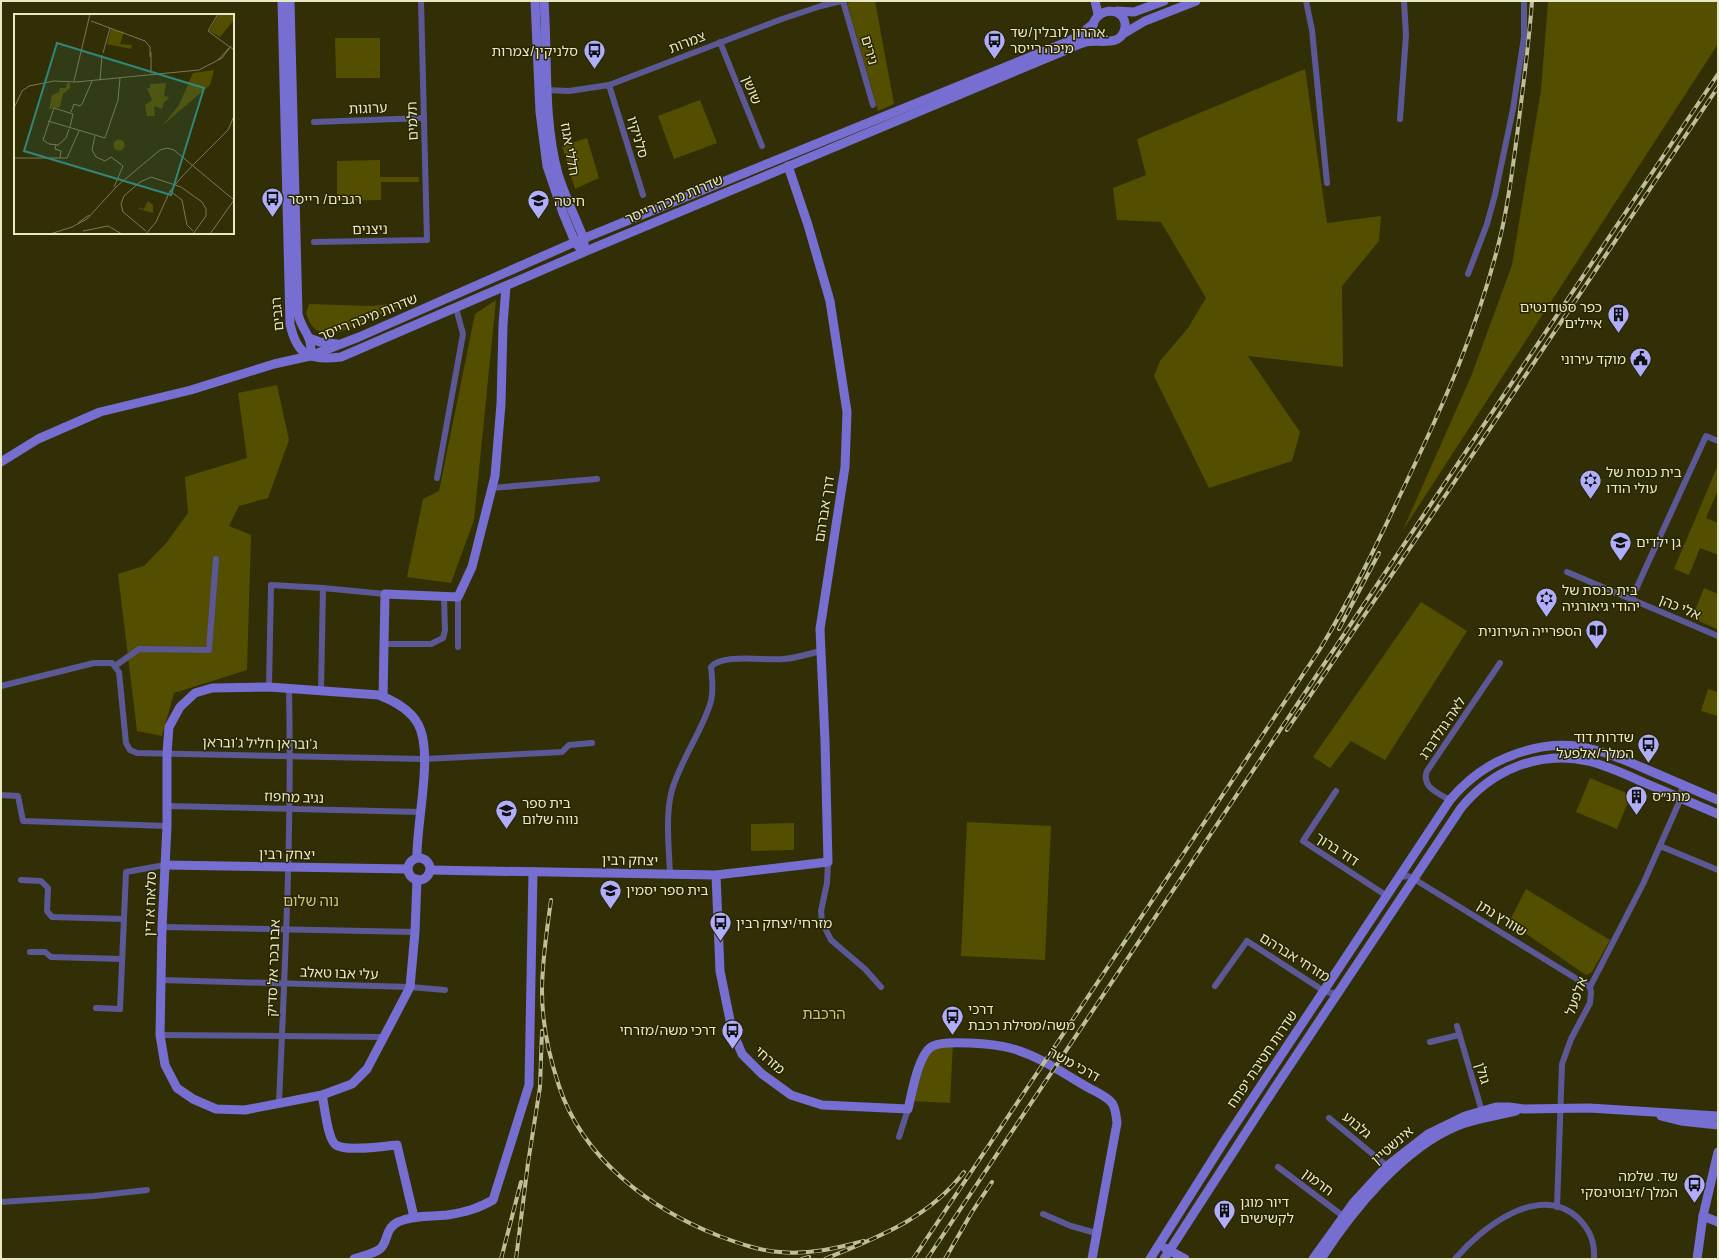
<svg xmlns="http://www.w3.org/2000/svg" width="1719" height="1260" font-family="Manrope,'Noto Sans Hebrew',sans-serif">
	<rect width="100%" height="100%" fill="#322f07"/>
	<!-- green -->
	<g fill="#544e00">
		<path d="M857,1H875L894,104L878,111L847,3Z"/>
		<path d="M1548,1H1718V44L1403,530L1472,374L1512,265L1541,90Z"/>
		<path d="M335,38H380V78H336Z"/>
		<path d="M1305,69L1327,223L1381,216L1379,241L1342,286L1343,367L1248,356L1300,432L1292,461L1209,488L1154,376L1160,361L1188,328L1206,298L1161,222L1117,220L1113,188L1146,175L1137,139Z"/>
		<path d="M700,100L717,143L674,159L658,116Z"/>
		<path d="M587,138L599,178L575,189L562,146Z"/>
		<path d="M380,160V177H419V182H381V200L337,201V161Z"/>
		<path d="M496,300L474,520L451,583L407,577L423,499L439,491L475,314Z"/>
		<path d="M409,302L340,332C321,335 312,332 306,313L309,304L371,306Z"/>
		<path d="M277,385L289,440L268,498L239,506L229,526L251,535L247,670L174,693L162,736L137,731L118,574L144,566L167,542L188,513L185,477L247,458L238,393Z"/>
		<path d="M1718,465V490L1706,518L1718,523V555L1700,548L1689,575L1674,569Z"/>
		<path d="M1704,588L1718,594L1717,629L1692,618Z"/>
		<path d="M1421,602L1467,631L1385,760L1351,741L1330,768L1313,757Z"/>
		<path d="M1708,689L1718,692V716L1701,711Z"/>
		<path d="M1590,778L1631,795L1617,829L1576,812Z"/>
		<path d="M967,822L1051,826L1045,960L961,956Z"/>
		<path d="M794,823V850L751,851V824Z"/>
		<path d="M1526,889L1610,940L1592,972L1587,975L1583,973L1509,922Z"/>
		<path d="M953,1043L950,1103L910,1101L927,1051Z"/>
	</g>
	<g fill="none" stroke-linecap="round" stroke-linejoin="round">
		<!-- street -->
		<g stroke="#5c5896" stroke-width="6">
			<path d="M843,1L873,105"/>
			<path d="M1306,1L1312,30L1327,183"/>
			<path d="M720,42L762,146"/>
			<path d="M609,85L643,195"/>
			<path d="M545,90L569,91L609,85L782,19L821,6L841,1"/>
			<path d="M1400,119L1406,35L1404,1"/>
			<path d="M314,122L424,118"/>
			<path d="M314,242L427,240L421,1"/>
			<path d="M1468,274L1487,224L1495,195L1513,109L1524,37V1"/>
			<path d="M437,478L463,334L456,308"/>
			<path d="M492,488L597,479"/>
			<path d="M1567,572L1718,636"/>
			<path d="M458,597V647"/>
			<path d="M1631,600L1706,436L1718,441"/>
			<path d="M384,644H431L443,638L445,630L444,597"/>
			<path d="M115,666L139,649L209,650L216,559"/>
			<path d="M1,686L94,663H112L119,672L126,743L130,750L137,753L424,759L562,752L569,745L592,743"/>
			<path d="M269,687L271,585L323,588L385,594"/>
			<path d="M321,690L323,588"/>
			<path d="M1336,791L1303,841L1387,896"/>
			<path d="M1,795L18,796L23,821L167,826"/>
			<path d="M1450,800C1438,793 1421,787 1427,771L1500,663"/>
			<path d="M167,806L420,812"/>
			<path d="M1660,846L1718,870"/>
			<path d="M828,862L827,883L821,911L822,922L831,940L865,969L881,987"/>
			<path d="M670,875C669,848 665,815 672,790C681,759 703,730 711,701C714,689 712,679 711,667C722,653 766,661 784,659C796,658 809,654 821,651"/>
			<path d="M1400,877L1408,876L1414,879L1590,987"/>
			<path d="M21,880L41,881L48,888L47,911L52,917L124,919"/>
			<path d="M162,927L415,932"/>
			<path d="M30,952H45L51,957L122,959"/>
			<path d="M161,980L410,987L445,990"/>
			<path d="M1215,986L1247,941L1324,991L1331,993L1340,992"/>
			<path d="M96,1008L120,1009L126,872L165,865"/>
			<path d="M1457,1026L1483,1115"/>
			<path d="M160,1035L385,1037"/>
			<path d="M1430,1042L1459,1035"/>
			<path d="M279,1103C285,965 292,827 289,689"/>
			<path d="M1329,1118L1387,1166"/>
			<path d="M899,1137L908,1109"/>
			<path d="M1278,1167L1343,1216"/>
			<path d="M1,1202L94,1196L147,1190"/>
			<path d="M1557,1207L1562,1064L1571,1039L1590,1003L1591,992L1590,987L1643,884L1681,798L1682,784"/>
			<path d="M1043,1214L1071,1226L1096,1233"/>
			<path d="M1455,1259C1481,1228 1539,1182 1578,1218C1590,1230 1595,1242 1594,1259"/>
		</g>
		<!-- secondary -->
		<g stroke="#776ed1" stroke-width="9">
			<path d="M282,1L290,324C297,356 310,361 341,357L584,252L1066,50C1072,47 1079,44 1086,42C1098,39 1119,47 1124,31C1126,26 1125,20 1122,16C1106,0 1076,28 1105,41"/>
			<path d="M290,1L298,314C302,332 314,336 310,356"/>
			<path d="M535,1L540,112L547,166L563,213L575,242L579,247"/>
			<path d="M544,1C548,57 543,119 558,174C565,196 575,217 584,239V245"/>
			<path d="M1095,1L1098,14"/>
			<path d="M1117,11L1134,12L1164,1"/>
			<path d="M1123,34L1145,21L1196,1"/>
			<path d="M309,338L320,342L337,344"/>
			<path d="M1,462L38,439L100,412L191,390L274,364L310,356L359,337L575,242L1062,44L1077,37L1093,24"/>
			<path d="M383,697L385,594L458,597L472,567L495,476L501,404L503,325L506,286"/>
			<circle cx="419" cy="869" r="11"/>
			<path d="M165,865L408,869"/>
			<path d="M430,870L716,875L828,862L825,741L820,629L845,467L847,412L830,301L808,225L788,166"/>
			<path d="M716,875L720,971L732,1030L742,1054L762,1074L791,1095L822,1105L908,1109C912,1093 918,1056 931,1047C942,1039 996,1044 1010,1048C1038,1055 1064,1074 1089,1088C1096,1092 1106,1096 1112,1103C1116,1109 1116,1116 1117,1123L1092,1259"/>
			<path d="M417,879L415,932L410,987L367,1069L352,1084L322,1095L245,1110L216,1109L193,1099L177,1088L165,1065L160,1035L162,927L167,826V753L169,727L180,707L195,693L212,688L269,687L379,695C394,701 410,709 418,724C434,753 416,823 417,858"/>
			<path d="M322,1095C325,1106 327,1139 336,1145C346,1152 384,1146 397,1145L414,1217"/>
			<path d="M1661,1116L1681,1121L1718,1125"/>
			<path d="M1703,1216L1718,1222"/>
			<path d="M1165,1248L1185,1259"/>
			<path d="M354,1259C361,1256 374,1254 380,1249C389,1241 384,1229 398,1222C413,1215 431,1217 447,1215C466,1212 477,1209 493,1200L529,1085L533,872"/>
			<path d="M1150,1259L1225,1140L1450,800C1466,781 1485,766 1508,757C1563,734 1597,748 1648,770C1671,780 1695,790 1718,800"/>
			<path d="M1164,1259L1274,1089L1461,808C1492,770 1539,750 1588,761C1608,766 1627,775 1645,783C1669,793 1694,804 1718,814"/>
			<path d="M1313,1259L1354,1202L1387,1166L1428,1134L1465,1116L1496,1107H1509L1524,1109L1589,1108L1718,1116"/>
			<path d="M1321,1259C1352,1211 1403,1148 1457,1126C1476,1118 1497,1116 1516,1111"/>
			<path d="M1697,1259L1703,1216L1718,1152"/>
		</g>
		<defs>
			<g id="rail">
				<path d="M1339,629L1379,553"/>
				<path d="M1287,730L1447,493L1718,87"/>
				<path d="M551,900C547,930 542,961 542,991C542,1023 549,1056 559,1086C583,1159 650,1209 719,1236C738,1243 760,1251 780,1252C809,1255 837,1248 864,1241"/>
				<path d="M501,1259L521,1182"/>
				<path d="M516,1259L528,1163L540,1087L542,1031"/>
				<path d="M802,1259L809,1257"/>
				<path d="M825,1259C878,1237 928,1219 964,1172"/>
				<path d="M913,1259L1320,649C1351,598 1377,544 1403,489C1443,406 1478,328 1500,238C1509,202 1513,165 1518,128C1523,86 1529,44 1532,1"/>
				<path d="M927,1259L1718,74"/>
				<path d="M945,1259L972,1212L992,1182"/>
			</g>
		</defs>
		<!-- rail casing -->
		<use href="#rail" stroke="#bfbe99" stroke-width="4"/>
		<!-- rail -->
		<use href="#rail" stroke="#282500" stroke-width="2.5" stroke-dasharray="8" stroke-linecap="butt"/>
	</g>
	<!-- icons -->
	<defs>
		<symbol id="bus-pin" viewBox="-11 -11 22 30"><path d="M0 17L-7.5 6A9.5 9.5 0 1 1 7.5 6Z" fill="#b0aefa" stroke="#282500"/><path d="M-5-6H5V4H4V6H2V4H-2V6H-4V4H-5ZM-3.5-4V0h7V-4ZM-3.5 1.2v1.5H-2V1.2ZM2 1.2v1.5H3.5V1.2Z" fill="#111"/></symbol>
		<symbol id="school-pin" viewBox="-11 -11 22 30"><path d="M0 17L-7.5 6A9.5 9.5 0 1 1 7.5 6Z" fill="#b0aefa" stroke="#282500"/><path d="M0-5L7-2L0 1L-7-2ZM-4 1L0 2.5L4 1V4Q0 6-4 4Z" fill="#111"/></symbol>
		<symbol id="building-pin" viewBox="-11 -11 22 30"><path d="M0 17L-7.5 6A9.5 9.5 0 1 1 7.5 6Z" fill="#b0aefa" stroke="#282500"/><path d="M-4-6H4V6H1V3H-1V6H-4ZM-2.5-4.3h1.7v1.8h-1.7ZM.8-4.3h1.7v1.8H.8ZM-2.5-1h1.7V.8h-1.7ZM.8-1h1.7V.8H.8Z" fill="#111"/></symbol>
		<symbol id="civic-pin" viewBox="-11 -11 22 30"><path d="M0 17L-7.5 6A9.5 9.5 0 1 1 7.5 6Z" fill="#b0aefa" stroke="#282500"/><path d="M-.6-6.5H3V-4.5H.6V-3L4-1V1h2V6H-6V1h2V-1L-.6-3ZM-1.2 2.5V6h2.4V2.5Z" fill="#111"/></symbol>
		<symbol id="synagogue-pin" viewBox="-11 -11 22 30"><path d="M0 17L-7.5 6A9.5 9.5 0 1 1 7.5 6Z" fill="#b0aefa" stroke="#282500"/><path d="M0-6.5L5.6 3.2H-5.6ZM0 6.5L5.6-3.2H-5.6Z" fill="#111"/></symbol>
		<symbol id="library-pin" viewBox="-11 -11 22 30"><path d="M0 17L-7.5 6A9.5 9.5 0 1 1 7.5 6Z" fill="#b0aefa" stroke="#282500"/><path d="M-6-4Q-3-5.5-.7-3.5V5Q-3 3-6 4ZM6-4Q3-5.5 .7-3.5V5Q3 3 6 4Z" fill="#111"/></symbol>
	</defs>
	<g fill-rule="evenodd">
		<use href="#bus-pin" x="982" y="28" width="25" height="34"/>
		<use href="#bus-pin" x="582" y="38" width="25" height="34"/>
		<use href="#bus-pin" x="260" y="186" width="25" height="34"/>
		<use href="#school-pin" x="526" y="188" width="25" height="34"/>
		<use href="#building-pin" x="1606" y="302" width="25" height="34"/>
		<use href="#civic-pin" x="1628" y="346" width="25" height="34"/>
		<use href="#synagogue-pin" x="1578" y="468" width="25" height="34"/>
		<use href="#school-pin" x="1608" y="530" width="25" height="34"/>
		<use href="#synagogue-pin" x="1534" y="586" width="25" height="34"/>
		<use href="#library-pin" x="1584" y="618" width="25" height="34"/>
		<use href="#bus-pin" x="1636" y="732" width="25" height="34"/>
		<use href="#building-pin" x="1624" y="784" width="25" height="34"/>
		<use href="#school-pin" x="494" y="798" width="25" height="34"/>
		<use href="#school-pin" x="598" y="878" width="25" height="34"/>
		<use href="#bus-pin" x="708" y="910" width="25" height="34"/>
		<use href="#bus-pin" x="940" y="1004" width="25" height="34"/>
		<use href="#bus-pin" x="720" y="1018" width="25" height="34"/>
		<use href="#bus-pin" x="1682" y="1172" width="25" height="34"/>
		<use href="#building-pin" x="1212" y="1198" width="25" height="34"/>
	</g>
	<g text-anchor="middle" stroke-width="3" stroke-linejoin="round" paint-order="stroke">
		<!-- poi labels -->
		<g font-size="14" fill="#e9e8c4" stroke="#282500" text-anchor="start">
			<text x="1010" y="37">אהרון לובלין/שד.<tspan x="1010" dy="16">מיכה רייסר</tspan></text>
			<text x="578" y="56" text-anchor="end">סלניקין/צמרות</text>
			<text x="288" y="204">רגבים/ רייסר</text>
			<text x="554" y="206">חיטה</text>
			<text x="1602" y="312" text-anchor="end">כפר סטודנטים<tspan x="1602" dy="16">איילים</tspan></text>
			<text x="1626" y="364" text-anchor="end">מוקד עירוני</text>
			<text x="1606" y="477">בית כנסת של<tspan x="1606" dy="16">עולי הודו</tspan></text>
			<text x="1636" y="547">גן ילדים</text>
			<text x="1562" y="595">בית כנסת של<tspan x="1562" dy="16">יהודי גיאורגיה</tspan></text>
			<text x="1582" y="636" text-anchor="end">הספרייה העירונית</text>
			<text x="1634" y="742" text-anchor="end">שדרות דוד<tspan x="1634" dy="16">המלך/אלפעל</tspan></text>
			<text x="1652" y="801">מתנ״ס</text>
			<text x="522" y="808">בית ספר<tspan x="522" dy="16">נווה שלום</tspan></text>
			<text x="626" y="895">בית ספר יסמין</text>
			<text x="736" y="928">מזרחי/יצחק רבין</text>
			<text x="968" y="1014">דרכי<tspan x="968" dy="16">משה/מסילת רכבת</tspan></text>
			<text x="716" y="1035" text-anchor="end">דרכי משה/מזרחי</text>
			<text x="1678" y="1181" text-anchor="end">שד. שלמה<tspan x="1678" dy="16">המלך/ז׳בוטינסקי</tspan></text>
			<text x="1240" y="1207">דיור מוגן<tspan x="1240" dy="16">לקשישים</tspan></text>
		</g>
		<!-- street labels -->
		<g font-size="14" fill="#e9e8c4" stroke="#282500">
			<text transform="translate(687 42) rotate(-21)" y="5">צמרות</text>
			<text transform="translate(870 50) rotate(74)" y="5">נירים</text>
			<text transform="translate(752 90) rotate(68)" y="5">שושן</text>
			<text transform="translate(368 108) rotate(-2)" y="5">ערוגות</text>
			<text transform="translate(412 121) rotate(-92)" y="5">תלמים</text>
			<text transform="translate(638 137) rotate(73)" y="5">סלניקיו</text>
			<text transform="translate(570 149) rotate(80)" y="5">חללי אגוז</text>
			<text transform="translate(674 199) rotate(-23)" y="5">שדרות מיכה רייסר</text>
			<text transform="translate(370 229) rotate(-1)" y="5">ניצנים</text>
			<text transform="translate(277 314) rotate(-95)" y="5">רגבים</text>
			<text transform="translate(368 317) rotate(-22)" y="5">שדרות מיכה רייסר</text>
			<text transform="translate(824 509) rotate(-81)" y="5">דרך אברהם</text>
			<text transform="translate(1680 607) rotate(23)" y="5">אלי כהן</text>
			<text transform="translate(1442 728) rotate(-56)" y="5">לאה גולדברג</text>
			<text transform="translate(260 743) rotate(1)" y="5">ג'ובראן חליל ג'ובראן</text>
			<text transform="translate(294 797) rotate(2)" y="5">נגיב מחפוז</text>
			<text transform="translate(1337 849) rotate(33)" y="5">דוד ברוך</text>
			<text transform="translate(287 854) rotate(1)" y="5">יצחק רבין</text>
			<text transform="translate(630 860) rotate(1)" y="5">יצחק רבין</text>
			<text transform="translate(150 904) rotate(-88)" y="5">סלאח א דין</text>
			<text transform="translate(1502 918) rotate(32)" y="5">שוורץ נתן</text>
			<text transform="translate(1295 957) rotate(32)" y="5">מזרחי אברהם</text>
			<text transform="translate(273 968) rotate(-88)" y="5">אבו בכר אל סדיק</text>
			<text transform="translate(339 973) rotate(2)" y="5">עלי אבו טאלב</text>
			<text transform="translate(1576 996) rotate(-70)" y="5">אלפעל</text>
			<text transform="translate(1262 1059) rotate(-56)" y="5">שדרות חטיבת יפתח</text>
			<text transform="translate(770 1060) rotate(41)" y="5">מזרחי</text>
			<text transform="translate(1074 1064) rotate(29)" y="5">דרכי משה</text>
			<text transform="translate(1483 1073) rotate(73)" y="5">גולן</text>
			<text transform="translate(1357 1125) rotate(40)" y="5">גלבוע</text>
			<text transform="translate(1392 1145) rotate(-41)" y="5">אינשטיין</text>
			<text transform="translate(1318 1182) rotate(37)" y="5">חרמון</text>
		</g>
		<!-- neighbourhood labels -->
		<g font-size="15" fill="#c8c37a" stroke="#282500">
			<text x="311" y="906">נוה שלום</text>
			<text x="824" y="1019">הרכבת</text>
		</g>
	</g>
	<!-- overview -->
	<g transform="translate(14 14)">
		<rect width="220" height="220" fill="#322f07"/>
		<path d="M205,0H220V6L206,23L195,17ZM97,15L110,18L106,30L118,31L117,35L93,30ZM200,56L196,71L149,111L165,91L179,59ZM53,69H56V74L49,80L46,93L35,95L38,81L45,78L46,74H52ZM152,69L150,82L155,83L154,85L150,88L148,95L140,92L141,102H133L131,91L138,86L133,74H136V70ZM99.5 131a5.5 5.5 0 1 1 11 0a5.5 5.5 0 1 1-11 0ZM134,187L139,191V199L125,195L126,193L129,196Z" fill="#544e00"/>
		<path fill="none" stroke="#7b7953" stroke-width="1" d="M204,0L194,17L220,36M77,7L131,27L136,33V43M137,38V59M89,39L96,14M204,46L215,34M86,66L88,41M60,67L76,0M0,94L8,77L15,72L40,67L62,68L185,56L208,44L217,32M57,98L60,90L66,92L68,90L78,67M34,107L91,124L104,86L106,64M55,115L52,124L44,131L35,130L29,126L40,94L59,100L56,113M81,122L78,136L82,143L91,147L97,143L109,152L100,173M42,131L41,135L47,137L46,144M0,144H53L65,117M176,154L214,116L220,102M165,166L177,153M167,173L188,188L192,195V202L179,220M156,177L168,186L173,211L179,217M64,209L75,201M69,217L94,212L108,220M132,217L109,198L107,190L110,182L126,168L137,163L167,173M36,220L58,213L73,205L103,172L146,136L153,134L160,136L220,186L196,220M132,220L142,208L156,177L165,166"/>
		<path fill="#30877b" fill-opacity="0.15" stroke="#30877b" stroke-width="2" d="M43,29L190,74L157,181L10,137Z"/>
		<rect width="220" height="220" fill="none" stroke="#e9e8c4" stroke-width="2"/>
	</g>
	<!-- border -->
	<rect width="1719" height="1260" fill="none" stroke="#e9e8c4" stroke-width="4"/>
</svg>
